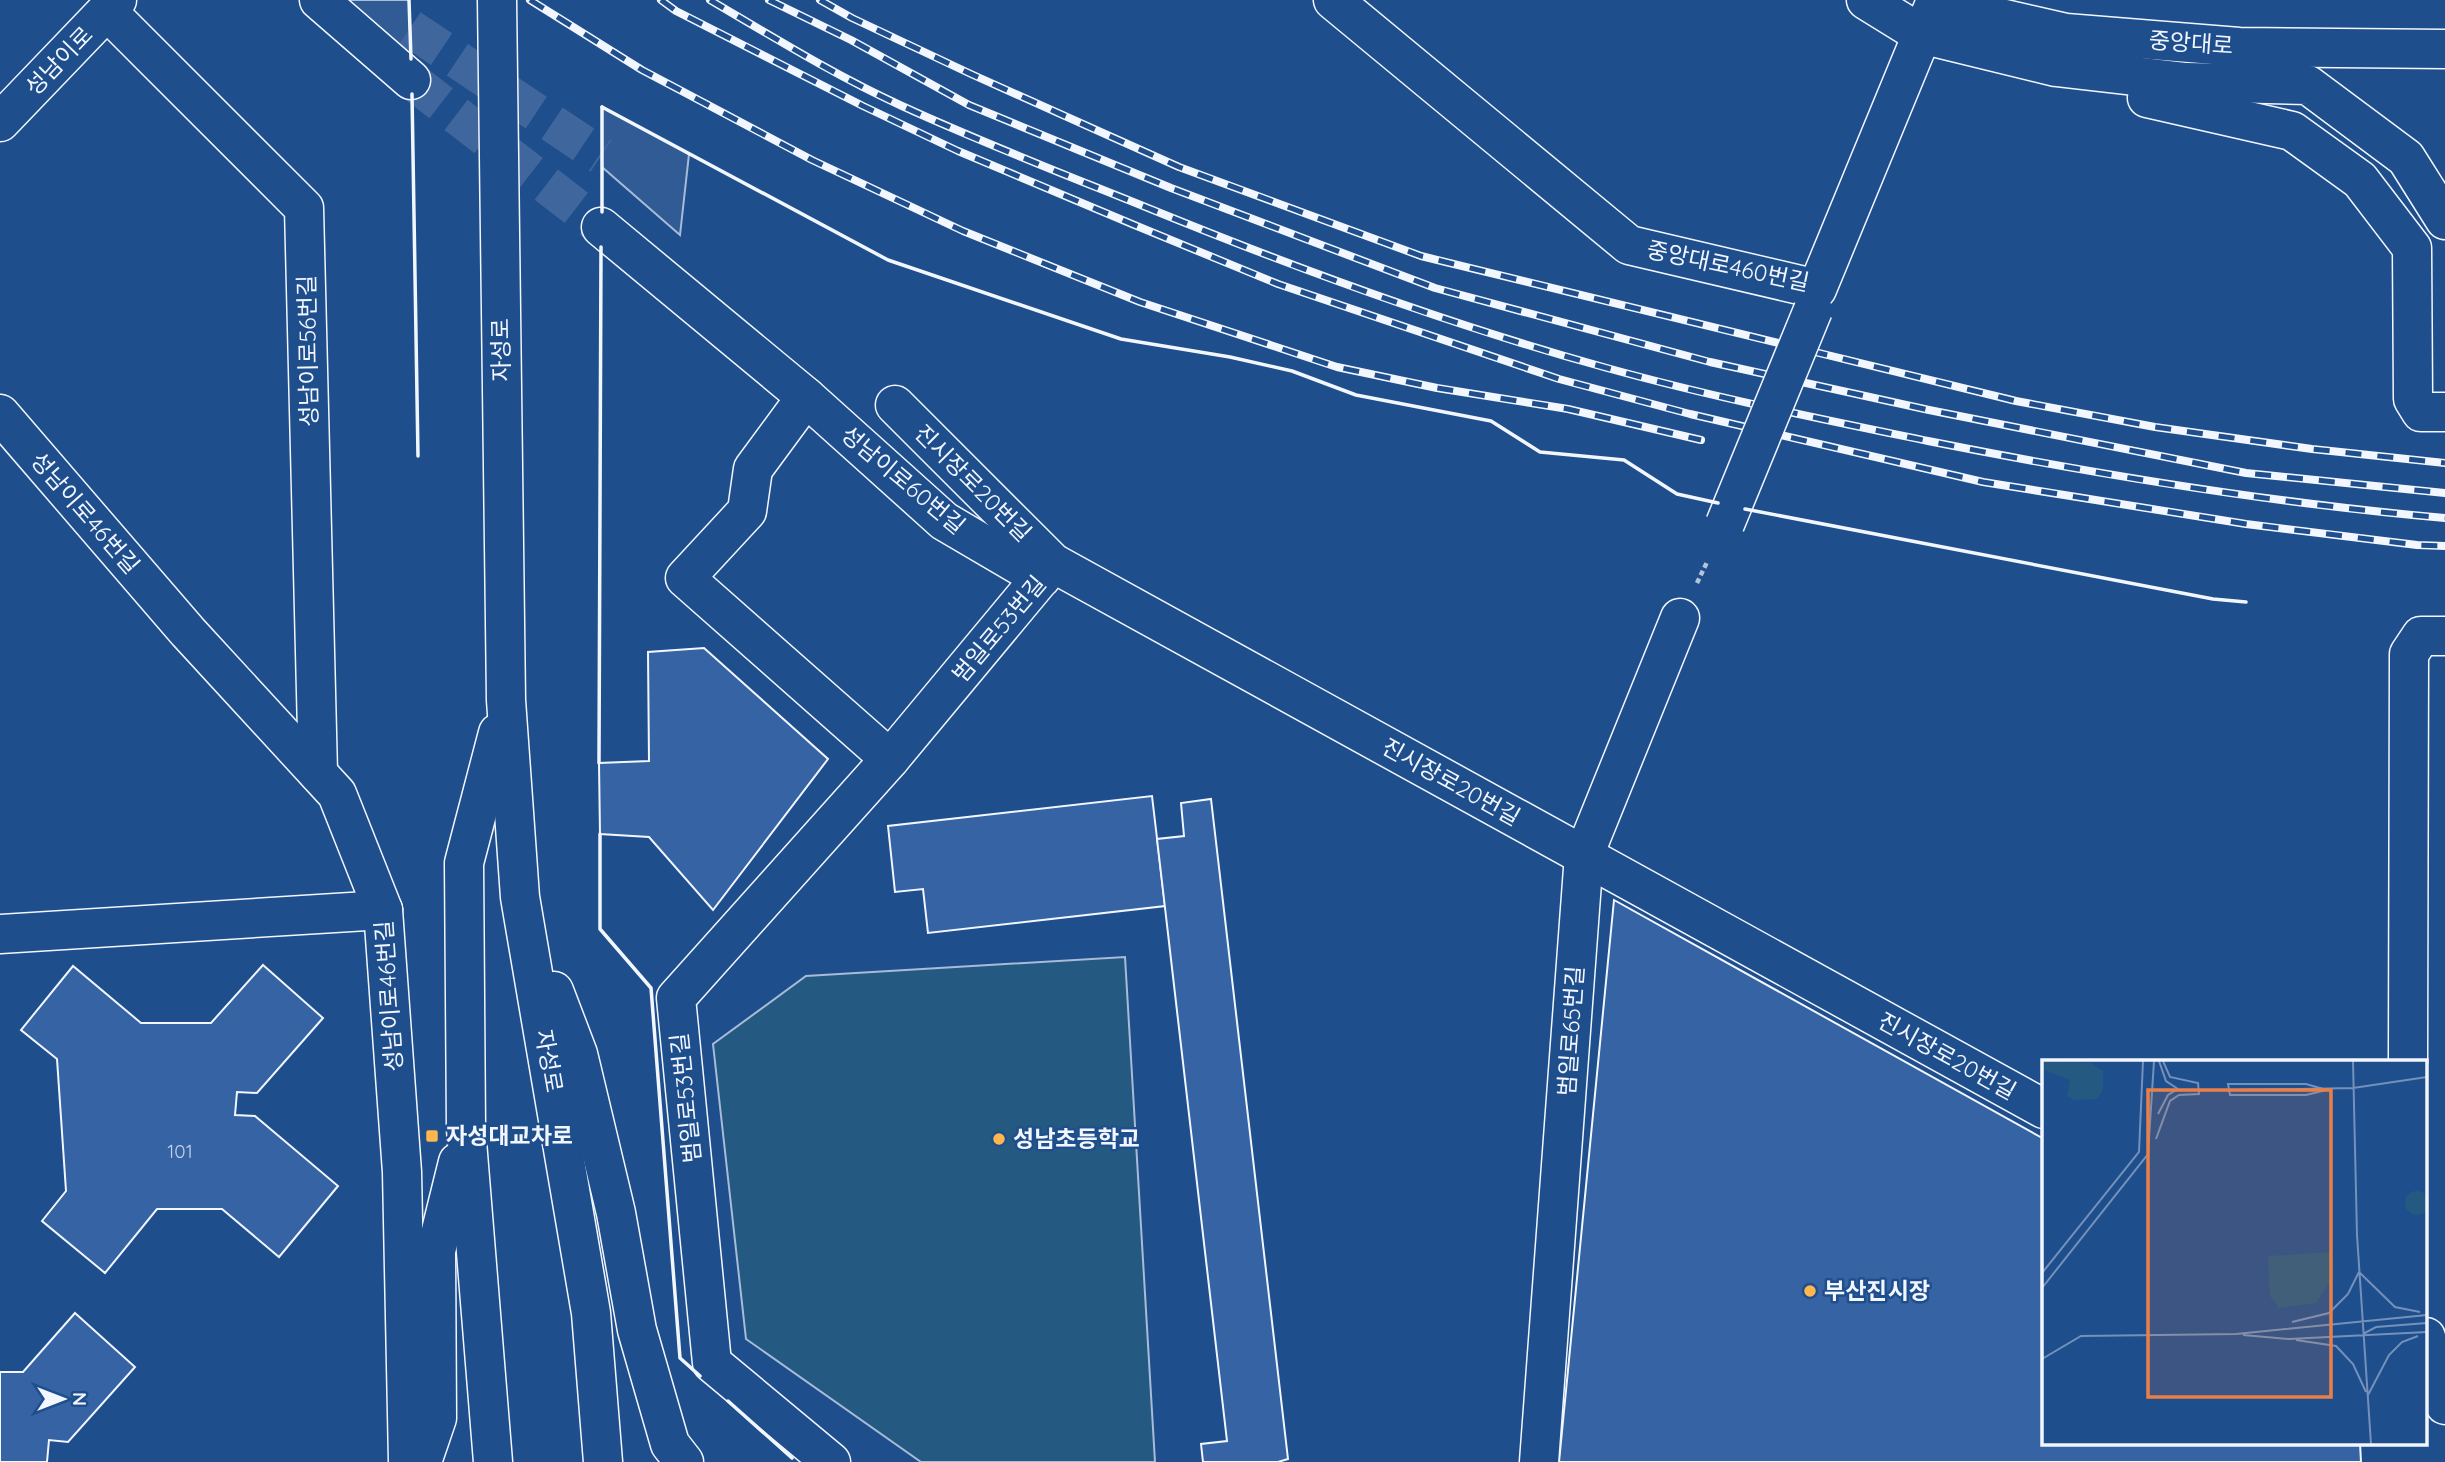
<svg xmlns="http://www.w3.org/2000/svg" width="2445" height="1462" font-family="Quicksand,'Noto Sans KR',sans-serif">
	<rect width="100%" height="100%" fill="#1f4e8c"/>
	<!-- green -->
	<path fill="#245a82" stroke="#a8bbd7" stroke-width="2" d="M1125,957L1155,1462H921L746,1339L713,1044L806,976Z"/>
	<!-- parking -->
	<g fill="#305b95" stroke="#a8bbd7" stroke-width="2">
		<path d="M319,0H409L411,80Z"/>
		<path d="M602,107L689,154L680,235L602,167Z"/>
	</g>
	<!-- building -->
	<g fill="#3563a3" stroke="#f2f6ff" stroke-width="2">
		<path d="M704,648L828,759L713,910L649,837L600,834L599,763L649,761L648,652Z"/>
		<path d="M1152,796L1165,906L928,933L923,889L895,892L888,826Z"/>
		<path d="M1211,799L1288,1459L1278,1462H1203L1201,1444L1227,1441L1157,839L1184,836L1181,803Z"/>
		<path d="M1614,900L2044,1139V1443H2360L2361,1462H1559Z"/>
		<path d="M263,965L323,1018L257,1093L237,1092L235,1115L255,1116L338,1186L279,1257L222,1209H157L105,1273L42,1221L66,1191L57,1059L21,1030L73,966L141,1023H211Z"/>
		<path d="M75,1313L135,1367L68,1442L49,1440L47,1462H0V1372H23Z"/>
	</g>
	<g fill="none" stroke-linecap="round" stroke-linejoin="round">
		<!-- minor-tunnel -->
		<g stroke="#3f679d" stroke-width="38" stroke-dasharray="38 19" stroke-linecap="butt">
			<path d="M410,28L601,156"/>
			<path d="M411,80L601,227"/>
		</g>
		<defs>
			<g id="minor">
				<path d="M319,0L411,80"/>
				<path d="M1333,0L1629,245L1817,289L1935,3"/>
				<path d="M107,11L304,208L318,773"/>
				<path d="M0,122L117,0"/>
				<path d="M601,227L806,397L944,521L1041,578"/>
				<path d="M806,397L753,469L747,511L685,578L890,759"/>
				<path d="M895,405L1053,563L2044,1109"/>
				<path d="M0,414L188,632L337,794L383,910L402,1172L408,1462"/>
				<path d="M0,934L383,910"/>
				<path d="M831,1462L712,1363L676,998L890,759L1053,563"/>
				<path d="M1539,1462L1584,855L1680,618"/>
			</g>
			<g id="major">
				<path d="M497,0L506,700L520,897L591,1313L603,1462"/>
				<path d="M1866,0L1921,34L2056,67L2186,82L2308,85L2406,158L2445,220"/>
				<path d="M1942,0L1996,17L2066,33L2239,47L2445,49"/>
				<path d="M2147,98L2292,131L2360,180L2412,248L2413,399L2421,412H2445"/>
				<path d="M554,991L578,1054L616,1213L637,1330L670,1444L684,1462"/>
				<path d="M2408,1061L2409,654L2421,636H2445"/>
				<path d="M2426,1337L2445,1405"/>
				<path d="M422,1462L437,1418L436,1251L458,1162"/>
				<path d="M493,1462L466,1129L464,863L498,733"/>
			</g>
		</defs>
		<!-- minor casing -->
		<use href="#minor" stroke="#f2f6ff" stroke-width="41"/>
		<!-- major casing -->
		<use href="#major" stroke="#f2f6ff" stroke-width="41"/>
		<!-- path -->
		<path stroke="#b3c4dc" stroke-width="4.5" stroke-dasharray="5 3.5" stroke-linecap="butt" d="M1697,583L1708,560"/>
		<!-- minor -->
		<use href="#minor" stroke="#1f4e8c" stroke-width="38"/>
		<!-- major -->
		<use href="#major" stroke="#1f4e8c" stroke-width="38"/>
		<defs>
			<g id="rail">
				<path d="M530,0L642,70L812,160L963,231L1140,302L1337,367L1437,388L1568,409L1701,440"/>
				<path d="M661,0L676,11L863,106L958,151L1132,224L1278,284L1559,379L1690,414L1983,482L2246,524L2417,545L2445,546"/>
				<path d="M710,0C773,37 836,76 902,106C983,143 1066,175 1148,208C1298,269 1450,325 1607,368C1712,397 1821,419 1928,441C2100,475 2271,503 2445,518"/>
				<path d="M769,0L851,40L969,105L1171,188L1435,288L1710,362L1929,410L2246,473L2445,493"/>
				<path d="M820,0L852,18L971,74L1179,167L1421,256L2016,401L2155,427L2312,449L2445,463"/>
			</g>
		</defs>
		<!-- rail casing -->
		<use href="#rail" stroke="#f2f6ff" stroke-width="8"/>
		<!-- rail -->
		<use href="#rail" stroke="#1f4e8c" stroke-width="5" stroke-dasharray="16" stroke-linecap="butt"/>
		<defs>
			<path id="minor-bridge" d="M1725,524L1813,310"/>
		</defs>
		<!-- minor-bridge casing -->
		<use href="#minor-bridge" stroke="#f2f6ff" stroke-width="41" stroke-linecap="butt"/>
		<!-- minor-bridge -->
		<use href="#minor-bridge" stroke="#1f4e8c" stroke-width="38"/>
		<!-- wall -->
		<g stroke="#f2f6ff" stroke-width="3.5">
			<path d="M409,0L411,59"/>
			<path d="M412,94L418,456"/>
			<path d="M602,107L888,260L1121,339L1230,357L1292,371L1356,395L1491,421L1540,452L1624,460L1677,494L1718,503"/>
			<path d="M602,212V107"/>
			<path d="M1745,509L2213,599L2246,602"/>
			<path d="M599,763L601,247"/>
			<path d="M600,834V929L651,988L680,1358L700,1376"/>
			<path d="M728,1401L792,1458"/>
		</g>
	</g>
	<!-- markers -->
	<g fill="#ffb74d" stroke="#1f4e8c" stroke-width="2.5">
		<rect x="425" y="1129" width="14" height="14" rx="3.5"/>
		<circle cx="999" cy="1139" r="7"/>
		<circle cx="1810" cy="1291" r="7"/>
	</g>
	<g text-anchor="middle" stroke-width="5" stroke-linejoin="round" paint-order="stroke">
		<!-- number labels -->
		<g font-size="19" fill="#c3d1e8">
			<text x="180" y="1158">101</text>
		</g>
		<!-- street labels -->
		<g font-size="23" fill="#f2f6ff" stroke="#1f4e8c">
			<text transform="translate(2191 43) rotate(4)" y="8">중앙대로</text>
			<text transform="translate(59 61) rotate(-46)" y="8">성남이로</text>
			<text transform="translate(1728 266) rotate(12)" y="8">중앙대로460번길</text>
			<text transform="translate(501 350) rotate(-91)" y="8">자성로</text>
			<text transform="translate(308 351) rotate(-91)" y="8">성남이로56번길</text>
			<text transform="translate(903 480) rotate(40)" y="8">성남이로60번길</text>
			<text transform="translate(973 483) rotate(45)" y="8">진시장로20번길</text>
			<text transform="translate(85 513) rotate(49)" y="8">성남이로46번길</text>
			<text transform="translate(999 629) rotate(-50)" y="8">범일로53번길</text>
			<text transform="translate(1451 782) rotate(29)" y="8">진시장로20번길</text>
			<text transform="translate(389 996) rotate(-94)" y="8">성남이로46번길</text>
			<text transform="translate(1571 1031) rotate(-86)" y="8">범일로65번길</text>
			<text transform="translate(1947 1056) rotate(29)" y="8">진시장로20번길</text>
			<text transform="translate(549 1061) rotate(80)" y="8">자성로</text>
			<text transform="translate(686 1098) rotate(-96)" y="8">범일로53번길</text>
		</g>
		<!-- poi labels -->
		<g font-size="23" font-weight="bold" fill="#f2f6ff" stroke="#1f4e8c" text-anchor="start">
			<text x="446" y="1144">자성대교차로</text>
			<text x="1013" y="1147">성남초등학교</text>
			<text x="1824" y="1299">부산진시장</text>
		</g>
	</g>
	<!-- overview -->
	<g transform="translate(2042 1060)">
		<rect width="385" height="385" fill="#1f4e8c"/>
		<path d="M0,1L49,3L61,11V30L55,39L32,40L25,36L28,20L0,9ZM363 143a12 12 0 1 1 24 0a12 12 0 1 1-24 0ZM290,192L291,218L274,243L237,248L228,236L226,196Z" fill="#245a82"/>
		<path fill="none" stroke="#7391ba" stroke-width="2" d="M117,1L124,21L136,29M311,1L315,175L329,384M186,24H264L285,30L264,35H188ZM192,30L311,28L385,17M116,54L126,35L136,29M114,79L128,41L137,35L157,34L156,23L128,17L121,1M317,212L353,247L378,252M0,213L97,92L101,1M0,228L106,94L112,1M250,262L287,253L306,234L317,212M321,274L334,267L385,263M201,275L247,279L385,272M254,280L294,286L311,304L324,332M0,299L39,276L194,274L385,255M326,335L347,295L360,282L376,276"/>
		<path fill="#ea8049" fill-opacity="0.15" stroke="#ea8049" stroke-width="3.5" d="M106,30H289V337H106Z"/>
		<rect width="385" height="385" fill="none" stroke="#f2f6ff" stroke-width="3.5"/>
	</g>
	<!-- north arrow -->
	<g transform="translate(63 1399) rotate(90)" stroke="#1f4e8c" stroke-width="5" paint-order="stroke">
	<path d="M0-5L12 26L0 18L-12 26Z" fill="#f2f6ff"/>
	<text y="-10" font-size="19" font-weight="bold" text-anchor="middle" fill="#f2f6ff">N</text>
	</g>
</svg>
